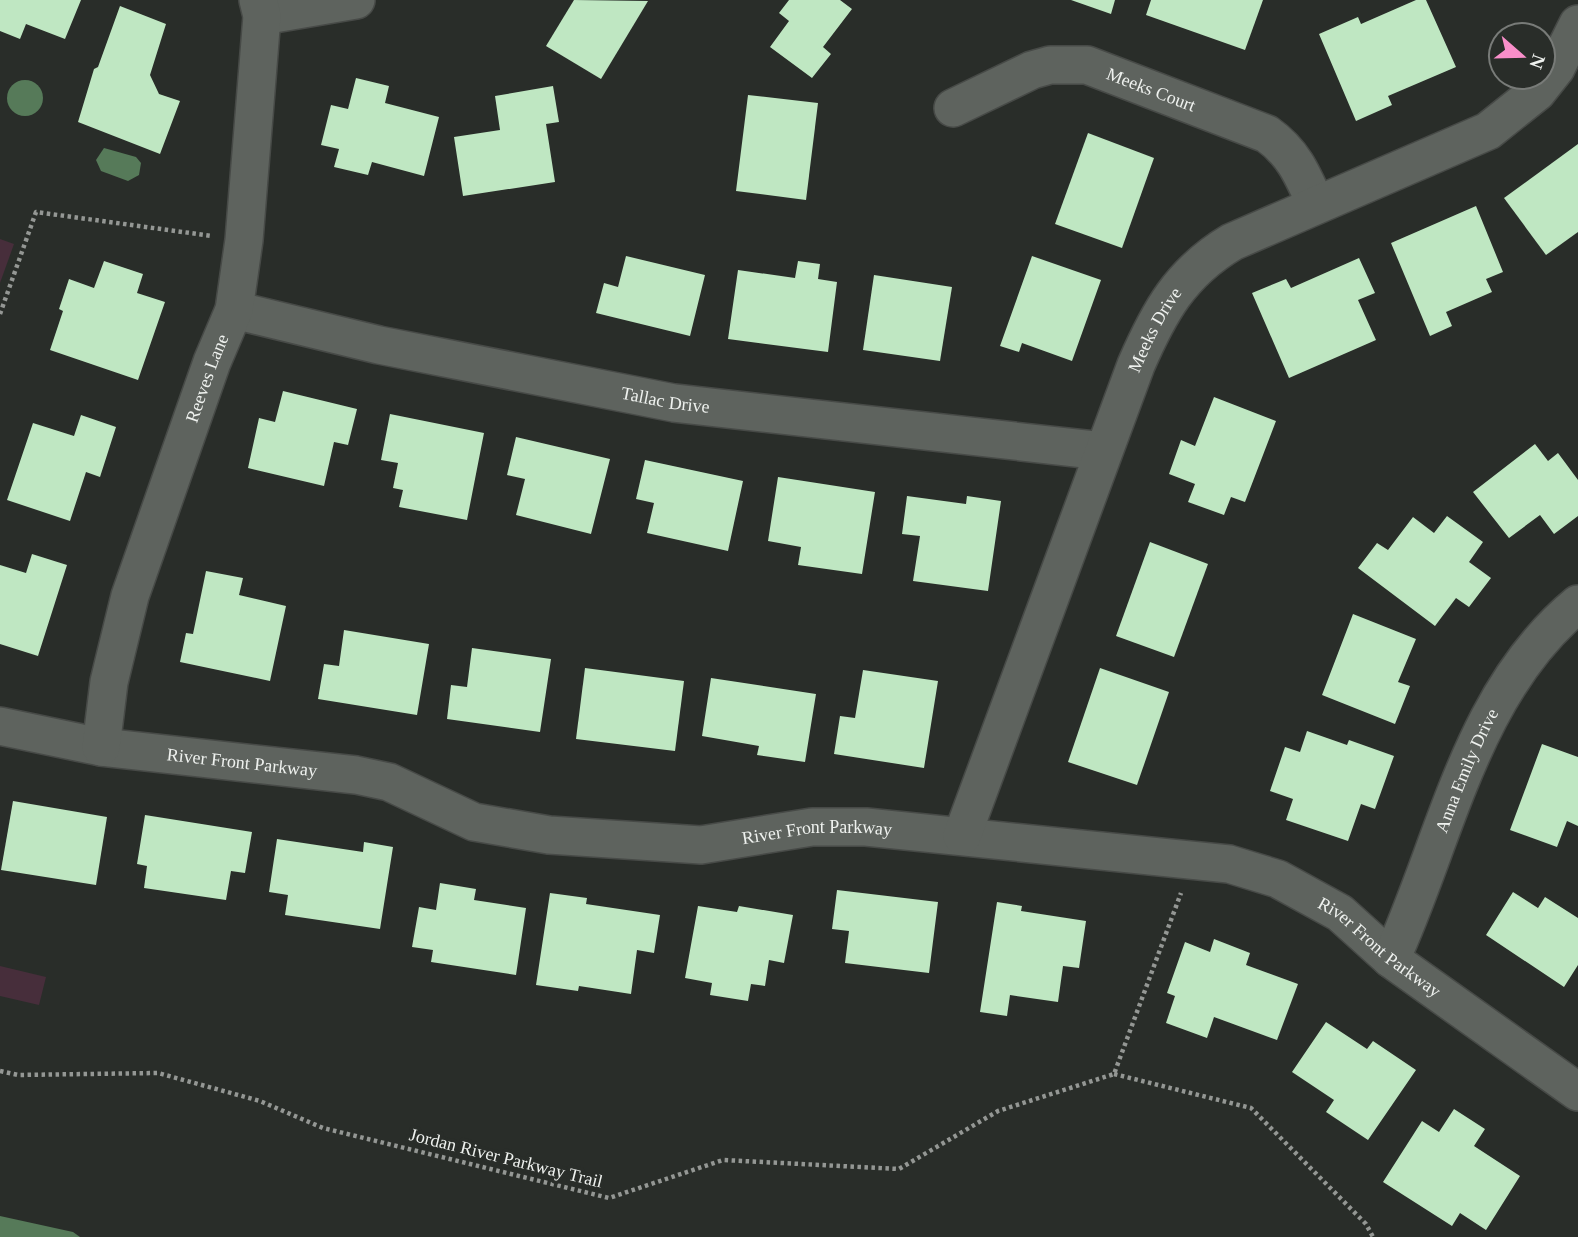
<svg xmlns="http://www.w3.org/2000/svg" width="1578" height="1237" font-family="'Times New Roman',serif">
	<rect width="100%" height="100%" fill="#292d29"/>
	<!-- green -->
	<g fill="#472e3b">
		<path d="M0,239L14,244L0,283Z"/>
		<path d="M0,966L46,977L39,1005L0,996Z"/>
	</g>
	<!-- water -->
	<g fill="#567a59">
		<circle cx="25" cy="98" r="18"/>
		<path d="M104,148L136,157L141,163L139,175L128,181L101,171L96,160Z"/>
		<path d="M0,1216L73,1232L80,1237H0Z"/>
	</g>
	<!-- building -->
	<g fill="#bfe7c2">
		<path d="M0,0H81L65,39L26,24L20,39L0,31Z"/>
		<path d="M574,0L648,1L601,79L546,46Z"/>
		<path d="M789,0H840L852,9L823,47L831,54L812,78L770,47L789,21L779,13Z"/>
		<path d="M1071,0H1115L1111,14Z"/>
		<path d="M1151,0H1263L1245,50L1146,15Z"/>
		<path d="M1416,0H1426L1456,67L1388,96L1392,105L1356,121L1319,34L1358,17L1361,24Z"/>
		<path d="M120,6L166,24L150,75L159,94L180,101L160,154L78,122L94,69L98,67Z"/>
		<path d="M356,78L389,86L385,103L439,117L424,176L372,162L368,175L334,167L339,149L321,145L331,105L348,109Z"/>
		<path d="M553,86L559,122L546,124L555,182L463,196L454,137L500,130L495,96Z"/>
		<path d="M748,95L818,103L806,200L736,191Z"/>
		<path d="M1088,133L1154,158L1122,248L1055,224Z"/>
		<path d="M1578,144V232L1546,255L1504,198Z"/>
		<path d="M1476,206L1503,272L1486,279L1492,292L1446,312L1452,326L1430,336L1391,243Z"/>
		<path d="M626,256L705,275L690,336L596,313L604,283L618,287Z"/>
		<path d="M1032,256L1101,280L1072,361L1022,343L1019,352L1000,346Z"/>
		<path d="M1359,258L1375,293L1358,300L1376,340L1289,378L1252,293L1286,279L1291,288Z"/>
		<path d="M104,261L143,274L137,293L165,302L138,380L50,350L63,311L59,309L69,279L94,288Z"/>
		<path d="M798,261L820,264L818,279L837,282L828,352L728,339L738,270L795,278Z"/>
		<path d="M874,275L952,287L940,361L863,350Z"/>
		<path d="M283,391L357,409L348,445L334,442L324,486L248,468L259,418L275,422Z"/>
		<path d="M1214,397L1276,421L1245,502L1231,497L1224,515L1188,502L1195,484L1169,474L1181,440L1195,446Z"/>
		<path d="M390,414L484,433L467,520L399,507L403,490L393,488L398,463L381,460Z"/>
		<path d="M81,415L116,427L100,477L86,472L70,521L7,500L33,423L74,436Z"/>
		<path d="M516,437L610,459L591,534L516,515L525,479L507,475Z"/>
		<path d="M1535,444L1548,461L1558,453L1578,480V516L1554,534L1540,515L1509,538L1473,492Z"/>
		<path d="M645,460L743,481L728,551L647,533L654,503L636,499Z"/>
		<path d="M778,477L875,492L862,574L798,565L801,547L768,541Z"/>
		<path d="M907,496L966,504L967,496L1001,501L988,591L913,581L920,536L902,534Z"/>
		<path d="M1447,516L1483,542L1469,562L1491,578L1469,607L1456,598L1435,626L1358,568L1377,543L1388,550L1413,517L1434,533Z"/>
		<path d="M1150,542L1208,564L1174,657L1116,636Z"/>
		<path d="M32,554L67,565L38,656L0,644V565L26,573Z"/>
		<path d="M206,571L243,578L239,595L286,606L270,681L180,662L186,633L193,634Z"/>
		<path d="M1353,614L1416,639L1398,682L1410,686L1395,724L1322,695Z"/>
		<path d="M344,630L429,644L417,715L318,699L324,664L339,666Z"/>
		<path d="M472,648L551,659L540,732L447,719L451,685L467,687Z"/>
		<path d="M585,668L684,681L675,751L576,739Z"/>
		<path d="M1100,668L1169,692L1137,785L1068,762Z"/>
		<path d="M863,670L938,681L924,768L834,754L840,716L855,718Z"/>
		<path d="M711,678L816,694L805,762L757,755L759,746L702,736Z"/>
		<path d="M1307,731L1347,745L1349,740L1394,756L1375,809L1361,804L1348,841L1286,820L1293,799L1270,791L1285,747L1300,752Z"/>
		<path d="M1542,744L1578,757V826L1567,821L1557,847L1510,830Z"/>
		<path d="M13,801L107,817L96,885L1,870Z"/>
		<path d="M145,815L252,832L245,873L231,871L226,900L144,888L147,866L137,864Z"/>
		<path d="M277,839L363,852L364,842L393,847L380,929L285,915L288,895L269,892Z"/>
		<path d="M440,883L476,889L474,900L526,908L516,975L431,962L433,950L412,947L419,907L436,910Z"/>
		<path d="M837,890L938,902L929,973L845,963L849,931L832,929Z"/>
		<path d="M1513,892L1538,908L1545,897L1578,918V965L1564,987L1486,935Z"/>
		<path d="M550,893L587,898L586,904L660,915L654,953L637,950L631,994L579,986L578,991L536,985Z"/>
		<path d="M997,902L1022,906L1021,911L1086,921L1079,968L1063,966L1058,1002L1010,995L1007,1016L980,1012Z"/>
		<path d="M698,906L737,912L739,906L793,915L784,963L769,960L765,986L751,984L748,1001L710,995L712,983L685,978Z"/>
		<path d="M1214,939L1250,953L1246,965L1298,984L1277,1040L1214,1017L1207,1038L1166,1023L1175,996L1167,993L1185,942L1210,952Z"/>
		<path d="M1326,1022L1367,1049L1373,1041L1416,1070L1368,1140L1326,1112L1334,1100L1292,1072Z"/>
		<path d="M1454,1109L1485,1129L1474,1146L1520,1176L1486,1230L1460,1213L1452,1226L1383,1182L1422,1121L1439,1132Z"/>
	</g>
	<g fill="none" stroke-linecap="round" stroke-linejoin="round">
		<defs>
			<g id="minor">
				<path d="M262,16L356,0"/>
				<path id="s1" d="M953,108L1032,70L1050,65H1087L1267,134C1294,153 1303,176 1316,205"/>
				<path id="s2" d="M234,310L379,345L674,403L1103,451"/>
				<path id="s3" d="M0,726L101,747L356,775L389,782L474,822L549,835L701,845L812,827H866L1229,864L1278,879L1340,913L1391,959L1578,1092"/>
				<path id="s4" d="M101,747L109,682L130,596L212,362L234,310L244,240L262,16L258,0"/>
				<path id="s5" d="M962,836L1136,365C1159,312 1180,273 1232,242L1488,131L1537,92L1556,68L1578,24"/>
				<path id="s6" d="M1391,959C1446,839 1471,692 1578,604"/>
			</g>
		</defs>
		<!-- minor casing -->
		<use href="#minor" stroke="#474a47" stroke-width="40"/>
		<!-- path -->
		<g stroke="#949794" stroke-width="4.5" stroke-dasharray="3.5 3.5" stroke-linecap="butt">
			<path d="M0,314L36,212L212,236"/>
			<path d="M0,1071L18,1075L158,1073L260,1101L323,1128L609,1198L723,1160L899,1169L998,1111L1114,1074L1181,893"/>
			<path d="M1114,1074L1251,1108L1366,1224L1373,1237"/>
		</g>
		<!-- minor -->
		<use href="#minor" stroke="#5e635e" stroke-width="37"/>
	</g>
	<g text-anchor="middle" stroke-width="7" stroke-linejoin="round" paint-order="stroke">
		<!-- street labels -->
		<g font-size="18" fill="#eef1ee" stroke="#292d29">
			<text dy="6" stroke="none"><textPath href="#s1" startOffset="212">Meeks Court</textPath></text>
			<text dy="6" stroke="none"><textPath href="#s5" startOffset="542">Meeks Drive</textPath></text>
			<text dy="6" stroke="none"><textPath href="#s4" startOffset="385">Reeves Lane</textPath></text>
			<text dy="6" stroke="none"><textPath href="#s2" startOffset="441">Tallac Drive</textPath></text>
			<text dy="6" stroke="none"><textPath href="#s3" startOffset="245">River Front Parkway</textPath></text>
			<text dy="6" stroke="none"><textPath href="#s6" startOffset="203">Anna Emily Drive</textPath></text>
			<text dy="6" stroke="none"><textPath href="#s3" startOffset="833">River Front Parkway</textPath></text>
			<text dy="6" stroke="none"><textPath href="#s3" startOffset="1421">River Front Parkway</textPath></text>
			<text transform="translate(506 1158) rotate(14)" y="6">Jordan River Parkway Trail</text>
		</g>
	</g>
	<!-- north arrow -->
	<g transform="translate(1522 56) rotate(110)"><circle r="33" fill="#292d29" stroke="#787b78" stroke-width="2"/>
	<path d="M0-5L12 26L0 18L-12 26Z" fill="#f98fca"/>
	<text y="-10" font-size="19" font-weight="bold" text-anchor="middle" fill="#eef1ee">N</text>
	</g>
</svg>
